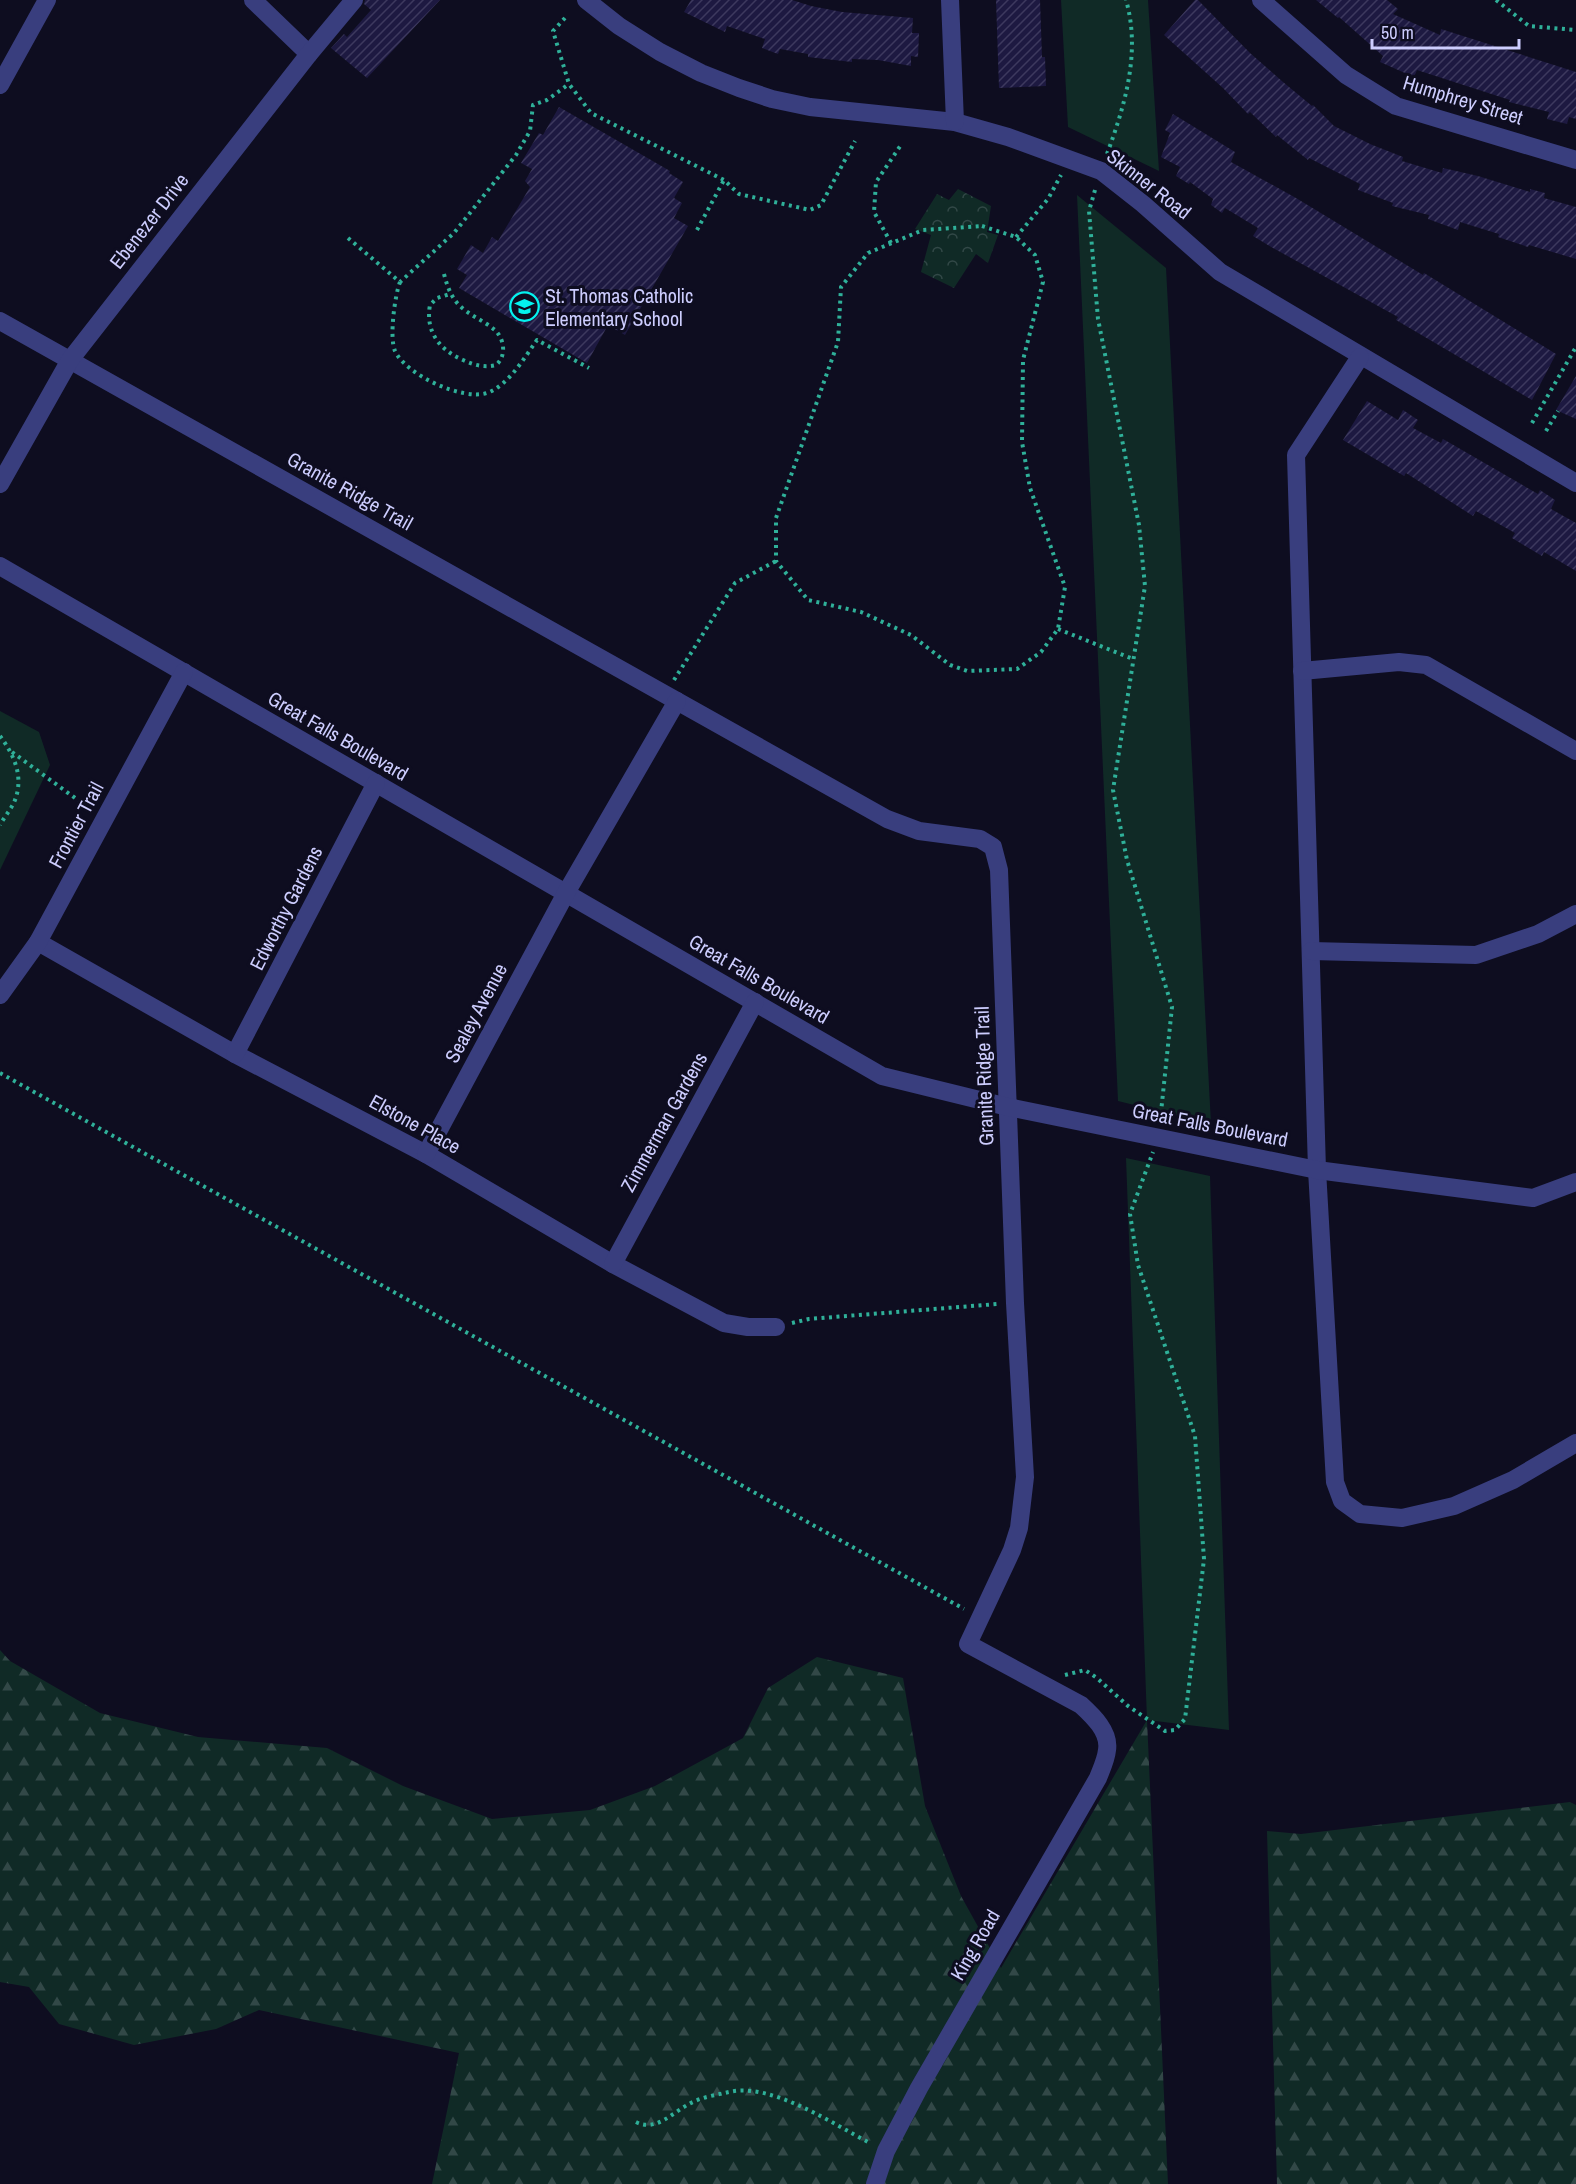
<svg xmlns="http://www.w3.org/2000/svg" width="1576" height="2184" font-family="'Archivo Narrow',sans-serif">
	<defs>
		<pattern id="forest-firs" width="22" height="20" patternUnits="userSpaceOnUse" patternTransform="scale(1.5)"><rect width="22" height="20" fill="#102a26"/><path d="M5 1l3.5 6h-7zM16 11l3.5 6h-7z" fill="#324847"/></pattern>
		<pattern id="park-crowns" width="20" height="18" patternUnits="userSpaceOnUse" patternTransform="scale(1.5)"><rect width="20" height="18" fill="#102a26"/><path d="M2 6a3 3 0 1 1 6 0M12 15a3 3 0 1 1 6 0" fill="none" stroke="#324847"/></pattern>
		<pattern id="building-hatch" width="6" height="6" patternUnits="userSpaceOnUse" patternTransform="scale(1.5)"><rect width="6" height="6" fill="#1d1941"/><path d="M-1 1l2-2M0 6l6-6M5 7l2-2" fill="none" stroke="#3d395e"/></pattern>
	</defs>
	<rect width="100%" height="100%" fill="#0e0d20"/>
	<!-- grass -->
	<g fill="#102a26">
		<path d="M1061,0H1148L1159,171L1068,127Z"/>
		<path d="M1077,195L1166,268L1211,1124L1118,1101Z"/>
		<path d="M0,711L39,732L50,765L0,870Z"/>
		<path d="M1126,1158L1210,1176L1229,1730L1147,1720Z"/>
	</g>
	<!-- forest -->
	<g fill="url(#forest-firs)">
		<path d="M0,1650L10,1661L100,1713L198,1737L327,1748L403,1786L492,1819L590,1810L655,1786L743,1738L768,1688L817,1657L903,1678L925,1806L961,1896L1001,1968L1147,1720L1168,2184H432L459,2053L259,2010L216,2029L134,2045L59,2024L29,1987L0,1982Z"/>
		<path d="M1570,1802L1576,1805V2184H1277L1267,1831L1301,1834Z"/>
	</g>
	<!-- park -->
	<path fill="url(#park-crowns)" d="M958,189L991,206L987,232L998,235L988,263L976,254L954,288L921,272L931,235L915,229L937,194L949,200Z"/>
	<!-- building -->
	<g fill="url(#building-hatch)">
		<path d="M365,0H440L367,78L331,48L344,34L347,37L371,10L364,4Z"/>
		<path d="M691,0H792L811,6L842,12L913,18L912,33H919L918,57L911,56V66L878,60L852,59V62L808,57V54L780,49L778,54L762,48L765,39L727,26L725,32L684,12Z"/>
		<path d="M996,0H1040L1042,57H1045L1046,86L999,88Z"/>
		<path d="M1195,0H1198L1250,53L1283,82L1312,106L1313,105L1334,126L1370,144L1403,157L1402,161L1442,173L1443,168L1478,176L1530,192V189L1545,193L1544,198L1576,207V259L1529,245L1528,247L1498,237L1499,234L1460,222L1458,230L1428,219L1429,215L1392,206L1393,203L1358,190L1360,184L1309,158L1308,160L1277,135L1276,137L1250,112L1248,114L1223,88L1164,35Z"/>
		<path d="M1316,0H1387L1398,9L1393,14L1440,35L1441,29L1576,72V119L1569,117L1567,124L1547,119L1549,112L1509,102L1510,100L1417,70L1414,77L1380,62L1383,56L1339,17L1338,18Z"/>
		<path d="M559,107L670,171L669,173L683,182L674,198L682,203L674,218L688,226L625,335L608,325L587,363L459,288L467,275L457,269L471,245L483,253L492,237L498,241L530,187L525,181L532,169L521,163L539,133L543,135Z"/>
		<path d="M1173,114L1235,152L1231,162L1296,198L1423,275L1424,273L1556,354L1532,400L1396,320L1398,317L1273,248L1253,236L1258,228L1225,208L1222,213L1211,205L1213,199L1190,182L1189,184L1176,176L1180,167L1161,157L1170,133L1165,130Z"/>
		<path d="M1576,376V419L1556,410Z"/>
		<path d="M1367,401L1398,420L1403,410L1418,420L1413,428L1441,443L1443,439L1538,494L1540,490L1555,500L1551,509L1576,523V571L1544,552L1542,556L1512,538L1515,533L1476,511L1473,516L1406,473L1404,476L1343,440Z"/>
	</g>
	<g fill="none" stroke-linecap="round" stroke-linejoin="round">
		<!-- path -->
		<g stroke="#2fb099" stroke-width="4" stroke-dasharray="3 4.5" stroke-linecap="butt">
			<path d="M1496,0L1529,26L1576,30"/>
			<path d="M565,18L553,31L569,84L591,113L724,180L739,194L810,210L821,205L855,141"/>
			<path d="M1107,154C1125,105 1141,52 1126,0"/>
			<path d="M1095,190L1089,211L1098,319L1139,525L1145,586L1113,790L1127,860L1172,1007L1160,1122"/>
			<path d="M982,226L1016,237L1035,255L1043,282L1023,360L1022,442L1030,488L1065,587L1058,629L1041,652L1017,669L967,671L950,665L911,635L861,612L808,600L776,561V518L838,342L841,287L868,253L923,230Z"/>
			<path d="M697,230L724,180"/>
			<path d="M1016,237L1048,199L1061,175"/>
			<path d="M348,238L400,282L454,233L516,155L530,131L533,105L547,100L569,84"/>
			<path d="M891,243L874,212L876,182L901,145"/>
			<path d="M444,274C447,285 450,295 458,304C468,315 485,321 496,331C505,341 506,357 496,365C484,368 474,365 463,360C440,350 425,332 430,305L437,298L450,294"/>
			<path d="M400,282C395,295 389,337 395,351C405,374 462,401 487,393C509,385 524,358 537,340L589,368"/>
			<path d="M1532,423L1576,347"/>
			<path d="M1546,431L1558,411"/>
			<path d="M1058,629L1133,659"/>
			<path d="M674,680L735,583L776,561"/>
			<path d="M0,736C14,755 24,776 15,800C12,808 5,816 0,825"/>
			<path d="M12,752L86,806"/>
			<path d="M0,1073L964,1609"/>
			<path d="M792,1323L809,1319L997,1304"/>
			<path d="M1065,1675L1085,1670L1097,1678L1128,1706L1165,1731L1175,1730L1185,1719L1204,1559L1195,1436L1138,1265L1130,1214L1153,1152"/>
			<path d="M636,2122C656,2132 672,2113 689,2104C701,2097 716,2095 729,2092C771,2082 833,2124 870,2143"/>
		</g>
		<!-- minor -->
		<g stroke="#393e7e" stroke-width="18">
			<path d="M253,0L309,54"/>
			<path d="M586,0L619,26L660,52L701,73L739,88L772,99L810,107L955,122L1008,137L1101,171L1143,204L1220,272L1576,483"/>
			<path d="M950,0L955,122"/>
			<path d="M1261,0L1346,75L1396,106L1576,160"/>
			<path d="M0,85L47,0"/>
			<path d="M0,321L887,819L919,831L980,839L993,847L999,870L1015,1303L1025,1477L1019,1528L1012,1550L968,1644L1081,1705C1093,1716 1110,1732 1107,1750C1106,1760 1101,1770 1098,1778L919,2088L886,2151L875,2184"/>
			<path d="M1360,357L1296,455L1317,1170L1335,1482L1342,1501L1360,1514L1402,1518L1454,1506L1513,1480L1576,1443"/>
			<path d="M0,484L70,360L309,54L354,0"/>
			<path d="M0,566L882,1076L1008,1107L1317,1170L1533,1198L1576,1182"/>
			<path d="M1302,671L1399,662L1426,665L1576,751"/>
			<path d="M38,942L235,1054L426,1154L613,1264L724,1323L748,1327H776"/>
			<path d="M1311,951L1476,955L1538,934L1576,914"/>
			<path d="M0,995L38,942L184,672"/>
			<path d="M235,1054L376,783"/>
			<path d="M426,1154L566,893L677,701"/>
			<path d="M613,1264L755,1002"/>
		</g>
	</g>
	<!-- icons -->
	<defs>
		<symbol id="school-ring" viewBox="-11 -11 22 22"><circle r="9.5" fill="#0e0d20" stroke="#04f3ef" stroke-width="1.5"/><path d="M0-5L7-2L0 1L-7-2ZM-4 1L0 2.5L4 1V4Q0 6-4 4Z" fill="#04f3ef"/></symbol>
	</defs>
	<g fill-rule="evenodd">
		<use href="#school-ring" x="508" y="290" width="33" height="33"/>
	</g>
	<g text-anchor="middle" stroke-width="6" stroke-linejoin="round" paint-order="stroke">
		<!-- street labels -->
		<g font-size="20" fill="#cdcdfe" stroke="#0e0d20">
			<text transform="translate(1463 100) rotate(17)" y="7">Humphrey Street</text>
			<text transform="translate(1149 184) rotate(38)" y="7">Skinner Road</text>
			<text transform="translate(149 221) rotate(-52)" y="7">Ebenezer Drive</text>
			<text transform="translate(350 491) rotate(29)" y="7">Granite Ridge Trail</text>
			<text transform="translate(338 736) rotate(30)" y="7">Great Falls Boulevard</text>
			<text transform="translate(76 825) rotate(-62)" y="7">Frontier Trail</text>
			<text transform="translate(286 908) rotate(-63)" y="7">Edworthy Gardens</text>
			<text transform="translate(759 979) rotate(30)" y="7">Great Falls Boulevard</text>
			<text transform="translate(476 1013) rotate(-62)" y="7">Sealey Avenue</text>
			<text transform="translate(984 1076) rotate(-92)" y="7">Granite Ridge Trail</text>
			<text transform="translate(664 1122) rotate(-61)" y="7">Zimmerman Gardens</text>
			<text transform="translate(415 1124) rotate(29)" y="7">Elstone Place</text>
			<text transform="translate(1210 1125) rotate(11)" y="7">Great Falls Boulevard</text>
			<text transform="translate(975 1945) rotate(-60)" y="7">King Road</text>
		</g>
		<!-- poi labels -->
		<g font-size="20" fill="#cdcdfe" stroke="#0e0d20" text-anchor="start">
			<text x="545" y="303">St. Thomas Catholic<tspan x="545" dy="23">Elementary School</tspan></text>
		</g>
	</g>
	<!-- scale -->
	<path d="M1372 39v9h147v-9" fill="none" stroke="#cdcdfe" stroke-width="3"/>
	<text x="1381" y="39" font-size="18" fill="#cdcdfe" stroke="#0e0d20" stroke-width="4.5" paint-order="stroke">50 m</text>
</svg>
